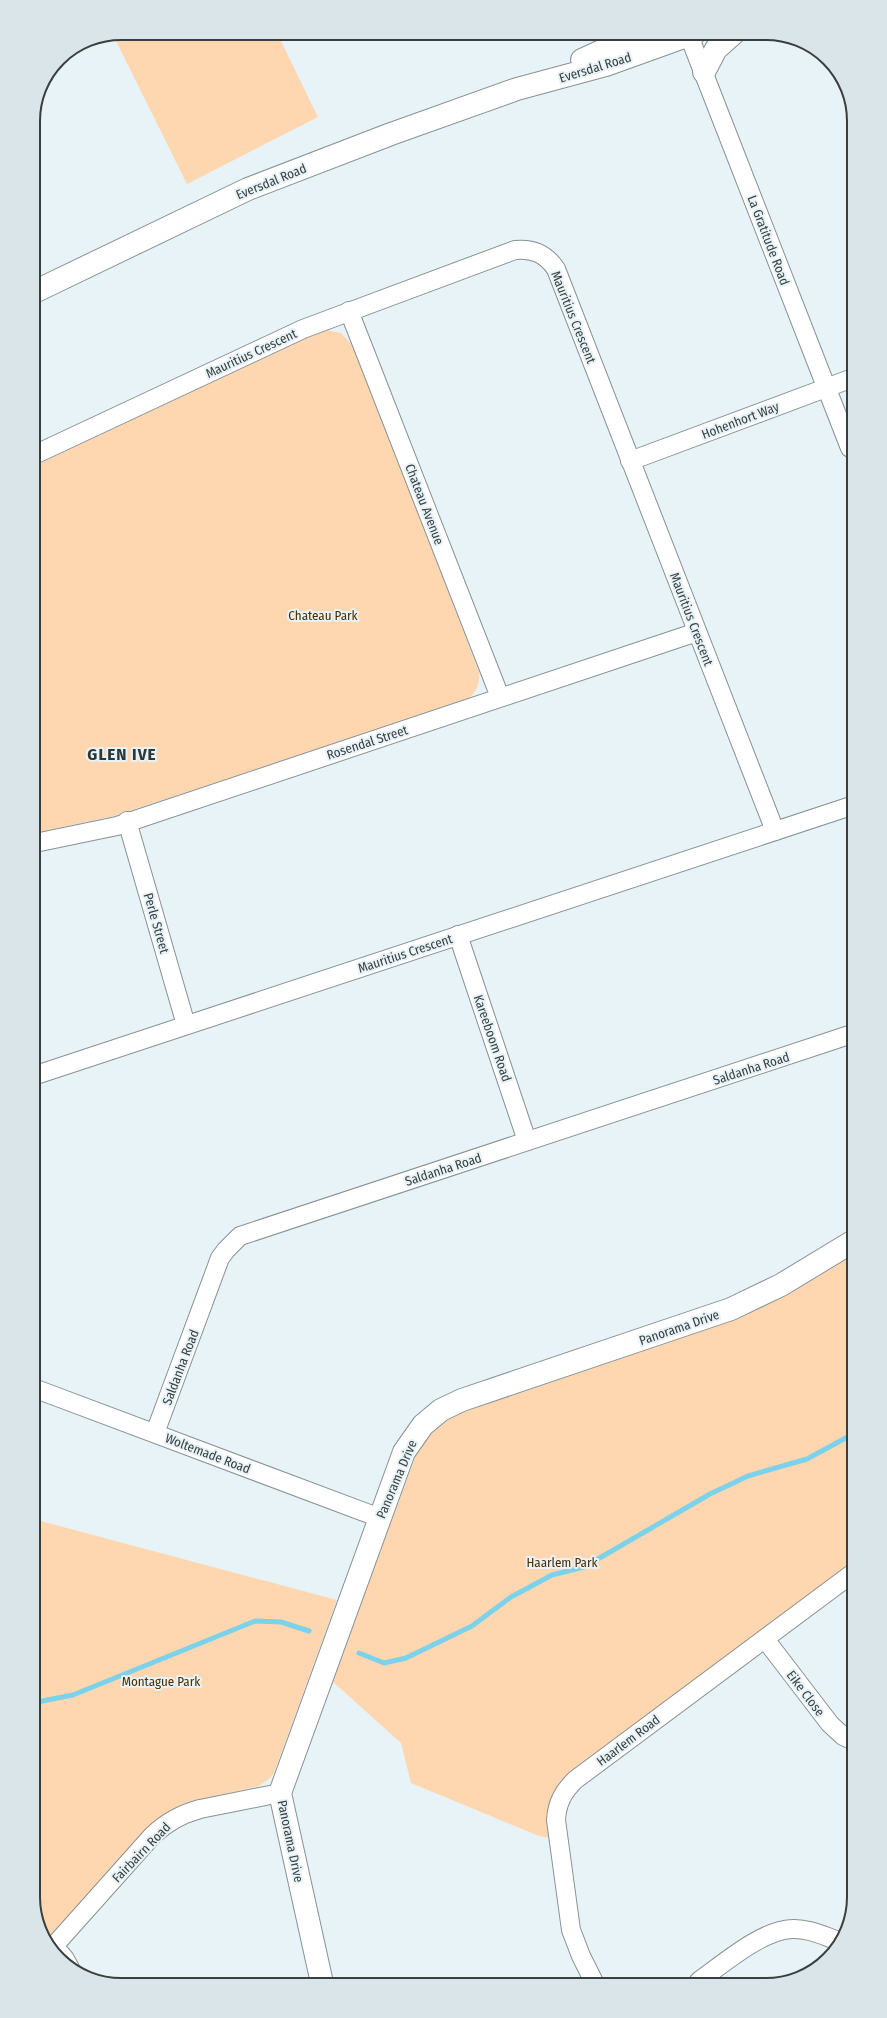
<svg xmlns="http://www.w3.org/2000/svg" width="887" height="2018" font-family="'Fira Sans Condensed',sans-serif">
	<rect width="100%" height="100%" fill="#e7f3f7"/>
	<!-- green -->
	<g fill="#fed7b1">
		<path d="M121,33H277L318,117L187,184L113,35Z"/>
		<path d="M326,330L341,333L354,347L479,672C480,685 476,693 465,701L114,816L35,833L34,466L318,332Z"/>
		<path d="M852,1256L853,1562L567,1775C548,1794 547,1813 550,1838L539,1836L411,1783L401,1743L332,1681L416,1455C428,1435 441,1422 462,1412L742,1316L784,1296Z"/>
		<path d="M37,1520L337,1600L274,1773L270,1778L259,1786L185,1803L160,1817L47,1939L38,1926Z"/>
	</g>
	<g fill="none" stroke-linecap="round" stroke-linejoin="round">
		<!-- stream -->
		<g stroke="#7cd2ea" stroke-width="5">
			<path d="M359,1653L384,1663L406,1658L472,1626L511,1597L552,1575L584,1567L710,1494L748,1476L807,1459L853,1434"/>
			<path d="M37,1702L73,1695L255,1621L281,1622L309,1631"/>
		</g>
		<defs>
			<g id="minor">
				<path d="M688,33L850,448"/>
				<path d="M349,311L500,697"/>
				<path d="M34,455L303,329L515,250C533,248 546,254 556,269L775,831"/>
				<path d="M630,461L850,379"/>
				<path d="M127,821L186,1025"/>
				<path d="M35,843L117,826L697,632"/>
				<path d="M458,935L527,1141"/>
				<path d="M36,1075L851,806"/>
				<path d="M36,1389L380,1518"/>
				<path d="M155,1433L220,1258L226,1250L240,1236L852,1034"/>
				<path d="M765,1639L830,1724L843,1736L854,1741"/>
				<path d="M54,1946L65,1959L70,1968"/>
				<path d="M53,1947L153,1835C167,1822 181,1814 200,1809L280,1793"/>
				<path d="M699,1981C723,1964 762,1930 792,1929C808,1928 824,1936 839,1941"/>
				<path d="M594,1982L581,1956L571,1930L556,1820C557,1803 563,1792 575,1780L853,1573"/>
			</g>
			<path id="tertiary" d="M322,1983L280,1793L404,1452L423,1425L441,1410L462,1400L731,1309L781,1285L852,1242"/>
			<g id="secondary">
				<path d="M582,60L641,33"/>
				<path d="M704,72L716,49L734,33"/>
				<path d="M34,292L248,189L391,134L517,89L606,65L695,33"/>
			</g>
		</defs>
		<!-- minor casing -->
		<use href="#minor" stroke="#879295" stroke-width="20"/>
		<!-- tertiary casing -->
		<use href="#tertiary" stroke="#879295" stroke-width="24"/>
		<!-- secondary casing -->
		<use href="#secondary" stroke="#879295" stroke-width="24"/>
		<!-- minor -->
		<use href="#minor" stroke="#fff" stroke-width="18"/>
		<!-- tertiary -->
		<use href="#tertiary" stroke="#fff" stroke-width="22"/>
		<!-- secondary -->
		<use href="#secondary" stroke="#fff" stroke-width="22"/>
	</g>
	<g text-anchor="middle" stroke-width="4" stroke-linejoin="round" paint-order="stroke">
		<!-- street labels -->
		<g font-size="13" fill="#393e3f" stroke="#e7f3f7">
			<text transform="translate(595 67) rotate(-17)" y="5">Eversdal Road</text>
			<text transform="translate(271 181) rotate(-22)" y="5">Eversdal Road</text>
			<text transform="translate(769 240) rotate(69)" y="5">La Gratitude Road</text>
			<text transform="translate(574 317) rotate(68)" y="5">Mauritius Crescent</text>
			<text transform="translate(251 353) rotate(-25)" y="5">Mauritius Crescent</text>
			<text transform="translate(740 420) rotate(-21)" y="5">Hohenhort Way</text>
			<text transform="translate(425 504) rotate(69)" y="5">Chateau Avenue</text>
			<text transform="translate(692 619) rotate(69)" y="5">Mauritius Crescent</text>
			<text transform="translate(367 742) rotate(-18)" y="5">Rosendal Street</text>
			<text transform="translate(157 923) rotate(74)" y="5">Perle Street</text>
			<text transform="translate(405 953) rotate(-18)" y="5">Mauritius Crescent</text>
			<text transform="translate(493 1038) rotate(71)" y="5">Kareeboom Road</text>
			<text transform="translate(751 1068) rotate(-18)" y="5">Saldanha Road</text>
			<text transform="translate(443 1169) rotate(-18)" y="5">Saldanha Road</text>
			<text transform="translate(679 1327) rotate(-19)" y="5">Panorama Drive</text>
			<text transform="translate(180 1367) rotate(-69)" y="5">Saldanha Road</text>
			<text transform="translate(208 1453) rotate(21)" y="5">Woltemade Road</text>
			<text transform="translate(396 1479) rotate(-67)" y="5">Panorama Drive</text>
			<text transform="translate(806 1693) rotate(53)" y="5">Eike Close</text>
			<text transform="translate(628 1740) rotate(-37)" y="5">Haarlem Road</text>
			<text transform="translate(291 1841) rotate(78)" y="5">Panorama Drive</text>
			<text transform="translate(141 1852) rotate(-46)" y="5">Fairbairn Road</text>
		</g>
		<!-- park labels -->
		<g font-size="13" fill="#4d2c01" stroke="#e7f3f7">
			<text x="323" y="620">Chateau Park</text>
			<text x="562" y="1567">Haarlem Park</text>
			<text x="161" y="1686">Montague Park</text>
		</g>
		<!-- district labels -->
		<g font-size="17" font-weight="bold" letter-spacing="1" fill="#2d373a" stroke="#e7f3f7">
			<text x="122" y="760">GLEN IVE</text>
		</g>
	</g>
	<!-- crop -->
	<path d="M0 0H887V2018H0ZM121 40H766A81 81 0 0 1 847 121V1897A81 81 0 0 1 766 1978H121A81 81 0 0 1 40 1897V121A81 81 0 0 1 121 40Z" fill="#d9e5e8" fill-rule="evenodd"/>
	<path fill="none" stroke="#393e3f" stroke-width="2" d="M121 40H766A81 81 0 0 1 847 121V1897A81 81 0 0 1 766 1978H121A81 81 0 0 1 40 1897V121A81 81 0 0 1 121 40Z"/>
</svg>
